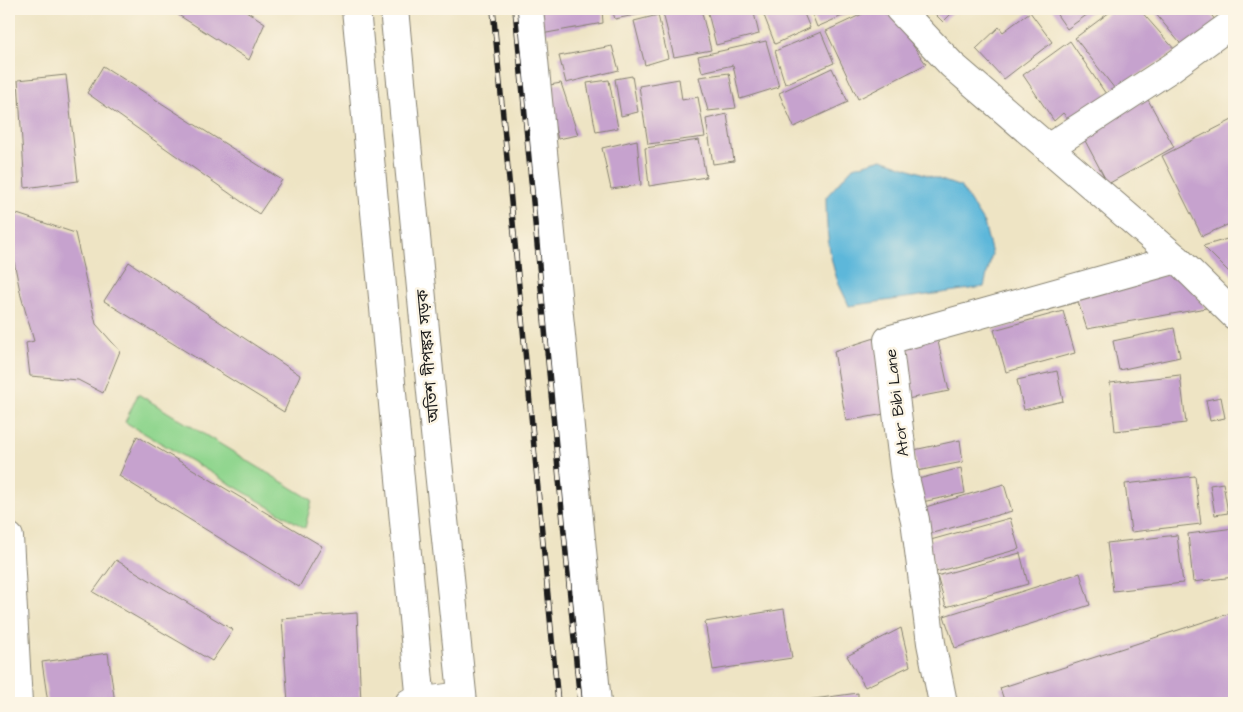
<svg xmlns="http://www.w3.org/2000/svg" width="1243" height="712" font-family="'Architects Daughter','Noto Sans Bengali',sans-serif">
	<rect width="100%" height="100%" fill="#fcf5e5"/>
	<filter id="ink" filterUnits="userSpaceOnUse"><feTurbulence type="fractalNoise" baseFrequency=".02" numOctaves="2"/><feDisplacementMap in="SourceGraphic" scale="10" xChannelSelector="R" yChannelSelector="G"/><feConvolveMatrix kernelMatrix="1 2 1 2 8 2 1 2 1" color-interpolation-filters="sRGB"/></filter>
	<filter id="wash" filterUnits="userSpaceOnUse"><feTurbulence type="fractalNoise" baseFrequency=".0096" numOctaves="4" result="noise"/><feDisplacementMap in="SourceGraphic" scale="20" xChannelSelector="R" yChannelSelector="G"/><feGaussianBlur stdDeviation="1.12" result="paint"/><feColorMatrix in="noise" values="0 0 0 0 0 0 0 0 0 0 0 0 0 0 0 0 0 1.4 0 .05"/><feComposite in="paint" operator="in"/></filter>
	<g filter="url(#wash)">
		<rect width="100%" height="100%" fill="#eee4c4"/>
		<!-- green -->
		<path fill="#91d68f" stroke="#567956" d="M138,394L312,500L305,528L125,422Z"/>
		<!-- water -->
		<path fill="#5db7da" stroke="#3c6a7b" d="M882,159L961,187L984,223L992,254L984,287L849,306C846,298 841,290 838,282C828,255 826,225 826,197L853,167Z"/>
		<g id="blocks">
			<!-- building -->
			<g fill="#c6a2ce">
				<path d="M169,9H243L265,23L249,60Z"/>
				<path d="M538,9H602L603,23L541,34Z"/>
				<path d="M612,9H660V10L615,19Z"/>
				<path d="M662,9H701L711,50L674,57Z"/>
				<path d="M707,9H753L759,34L716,45Z"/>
				<path d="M771,9H802L810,28L775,44L763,13Z"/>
				<path d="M810,9H855L856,10L817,27Z"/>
				<path d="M873,9H887L926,64L858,99L826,31Z"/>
				<path d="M930,9H956L943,22Z"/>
				<path d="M1053,9H1095L1067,29Z"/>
				<path d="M1114,9H1139L1176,51L1115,89L1075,38Z"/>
				<path d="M1161,9H1207L1218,24L1184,48L1155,13Z"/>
				<path d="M1030,12L1052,42L1004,79L976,49L999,27L1003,32Z"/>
				<path d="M658,15L668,58L645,65L634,21Z"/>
				<path d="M821,32L834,63L785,84L775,51Z"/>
				<path d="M766,41L779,87L740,99L733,65L702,72L698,56Z"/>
				<path d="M1070,41L1108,97L1069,120L1063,113L1054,121L1023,75Z"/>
				<path d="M612,46L619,70L566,83L559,56Z"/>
				<path d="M103,66L282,180L259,214L87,93Z"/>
				<path d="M832,68L848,102L794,127L779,93Z"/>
				<path d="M729,73L736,108L708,111L699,77Z"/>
				<path d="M66,75L78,181L25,188L18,80Z"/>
				<path d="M632,76L638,112L621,116L615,79Z"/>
				<path d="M679,79L682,100L698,97L705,137L648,144L639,86Z"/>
				<path d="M609,80L618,128L596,132L587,83Z"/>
				<path d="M561,83L578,135L558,139L544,86Z"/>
				<path d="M1147,98L1174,147L1108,184L1082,135Z"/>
				<path d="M727,114L734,161L713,164L706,119Z"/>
				<path d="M1234,119V222L1202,236L1162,156Z"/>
				<path d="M637,140L641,185L611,189L602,148Z"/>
				<path d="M699,140L706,177L649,186L645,148Z"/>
				<path d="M14,213L75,233L96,324L120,351L103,393L78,380L30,376L26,343L34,341L21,296L11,247Z"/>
				<path d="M1234,237V277L1203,246Z"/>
				<path d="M129,262L300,375L284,412L104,301Z"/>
				<path d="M1180,271L1206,308L1087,329L1076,296Z"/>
				<path d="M1063,311L1075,353L1006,372L994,330Z"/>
				<path d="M1174,328L1180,357L1119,370L1113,341Z"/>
				<path d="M937,337L949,391L902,400L890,347Z"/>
				<path d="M875,338L890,413L846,421L834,351Z"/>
				<path d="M1057,371L1063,401L1024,410L1017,380Z"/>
				<path d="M1180,375L1186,423L1115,431L1110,383Z"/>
				<path d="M1221,397L1225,418L1210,421L1206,400Z"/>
				<path d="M137,436L322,546L299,587L119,476Z"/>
				<path d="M960,440L963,462L917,471L914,450Z"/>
				<path d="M961,468L965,493L922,502L918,479Z"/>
				<path d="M1195,476L1201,524L1131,532L1125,484Z"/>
				<path d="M1234,478V499H1233L1230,479Z"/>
				<path d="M1223,483L1228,513L1215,515L1210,485Z"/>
				<path d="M1004,484L1012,511L929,534L922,508Z"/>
				<path d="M1010,518L1019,549L936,572L927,541Z"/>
				<path d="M1234,528V577L1193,582L1188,534Z"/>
				<path d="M1177,535L1183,583L1113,591L1107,543Z"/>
				<path d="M1020,553L1028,584L946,607L937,576Z"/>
				<path d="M116,560L233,630L212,661L93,592Z"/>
				<path d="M1080,573L1090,605L955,648L944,616Z"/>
				<path d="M784,609L792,658L713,670L705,622Z"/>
				<path d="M1234,612V703H1005L1000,688Z"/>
				<path d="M357,613L361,703H288L282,619Z"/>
				<path d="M901,628L910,666L865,687L847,656Z"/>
				<path d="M108,653L115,703H48L42,662Z"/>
				<path d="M858,693V703H800L799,701Z"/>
			</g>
		</g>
	</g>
	<g filter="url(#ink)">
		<use href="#blocks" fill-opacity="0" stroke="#858070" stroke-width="1"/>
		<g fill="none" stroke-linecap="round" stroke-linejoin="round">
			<defs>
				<g id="minor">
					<path d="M529,9L597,703"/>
					<path d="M899,9L952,65L1177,259L1234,315"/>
					<path d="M1048,148L1171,68L1234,22"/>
					<path d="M9,537L18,703"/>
					<path d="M409,703L462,696"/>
					<path d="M943,703L931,643L915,520L905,478L888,340L1177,259"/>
				</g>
				<g id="major">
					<path d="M356,9L421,703"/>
					<path d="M394,9L434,423L463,703"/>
				</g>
			</defs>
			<!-- minor casing -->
			<use href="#minor" stroke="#858070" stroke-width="30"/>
			<!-- major casing -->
			<use href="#major" stroke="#858070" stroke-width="30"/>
			<!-- minor -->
			<use href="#minor" stroke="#fff" stroke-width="28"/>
			<!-- major -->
			<use href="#major" stroke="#fff" stroke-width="28"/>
			<defs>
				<g id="rail">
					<path d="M493,9L558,703"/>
					<path d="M515,9L580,703"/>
				</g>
			</defs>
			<!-- rail casing -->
			<use href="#rail" stroke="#1c1c1c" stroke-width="5.5"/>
			<!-- rail -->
			<use href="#rail" stroke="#fcf5e5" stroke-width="4" stroke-dasharray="11" stroke-linecap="butt"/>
		</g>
	</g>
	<g text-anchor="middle" stroke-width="5" stroke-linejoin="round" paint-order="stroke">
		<!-- street labels -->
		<g font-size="16" fill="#1c1c1c" stroke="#fcf5e5">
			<text transform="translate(427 356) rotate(-95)" y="6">অতিশ দীপঙ্কর সড়ক</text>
			<text transform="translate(896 403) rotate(-97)" y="6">Ator Bibi Lane</text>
		</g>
	</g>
	<!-- margin -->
	<rect width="1243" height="712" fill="none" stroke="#fcf5e5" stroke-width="30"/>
</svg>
